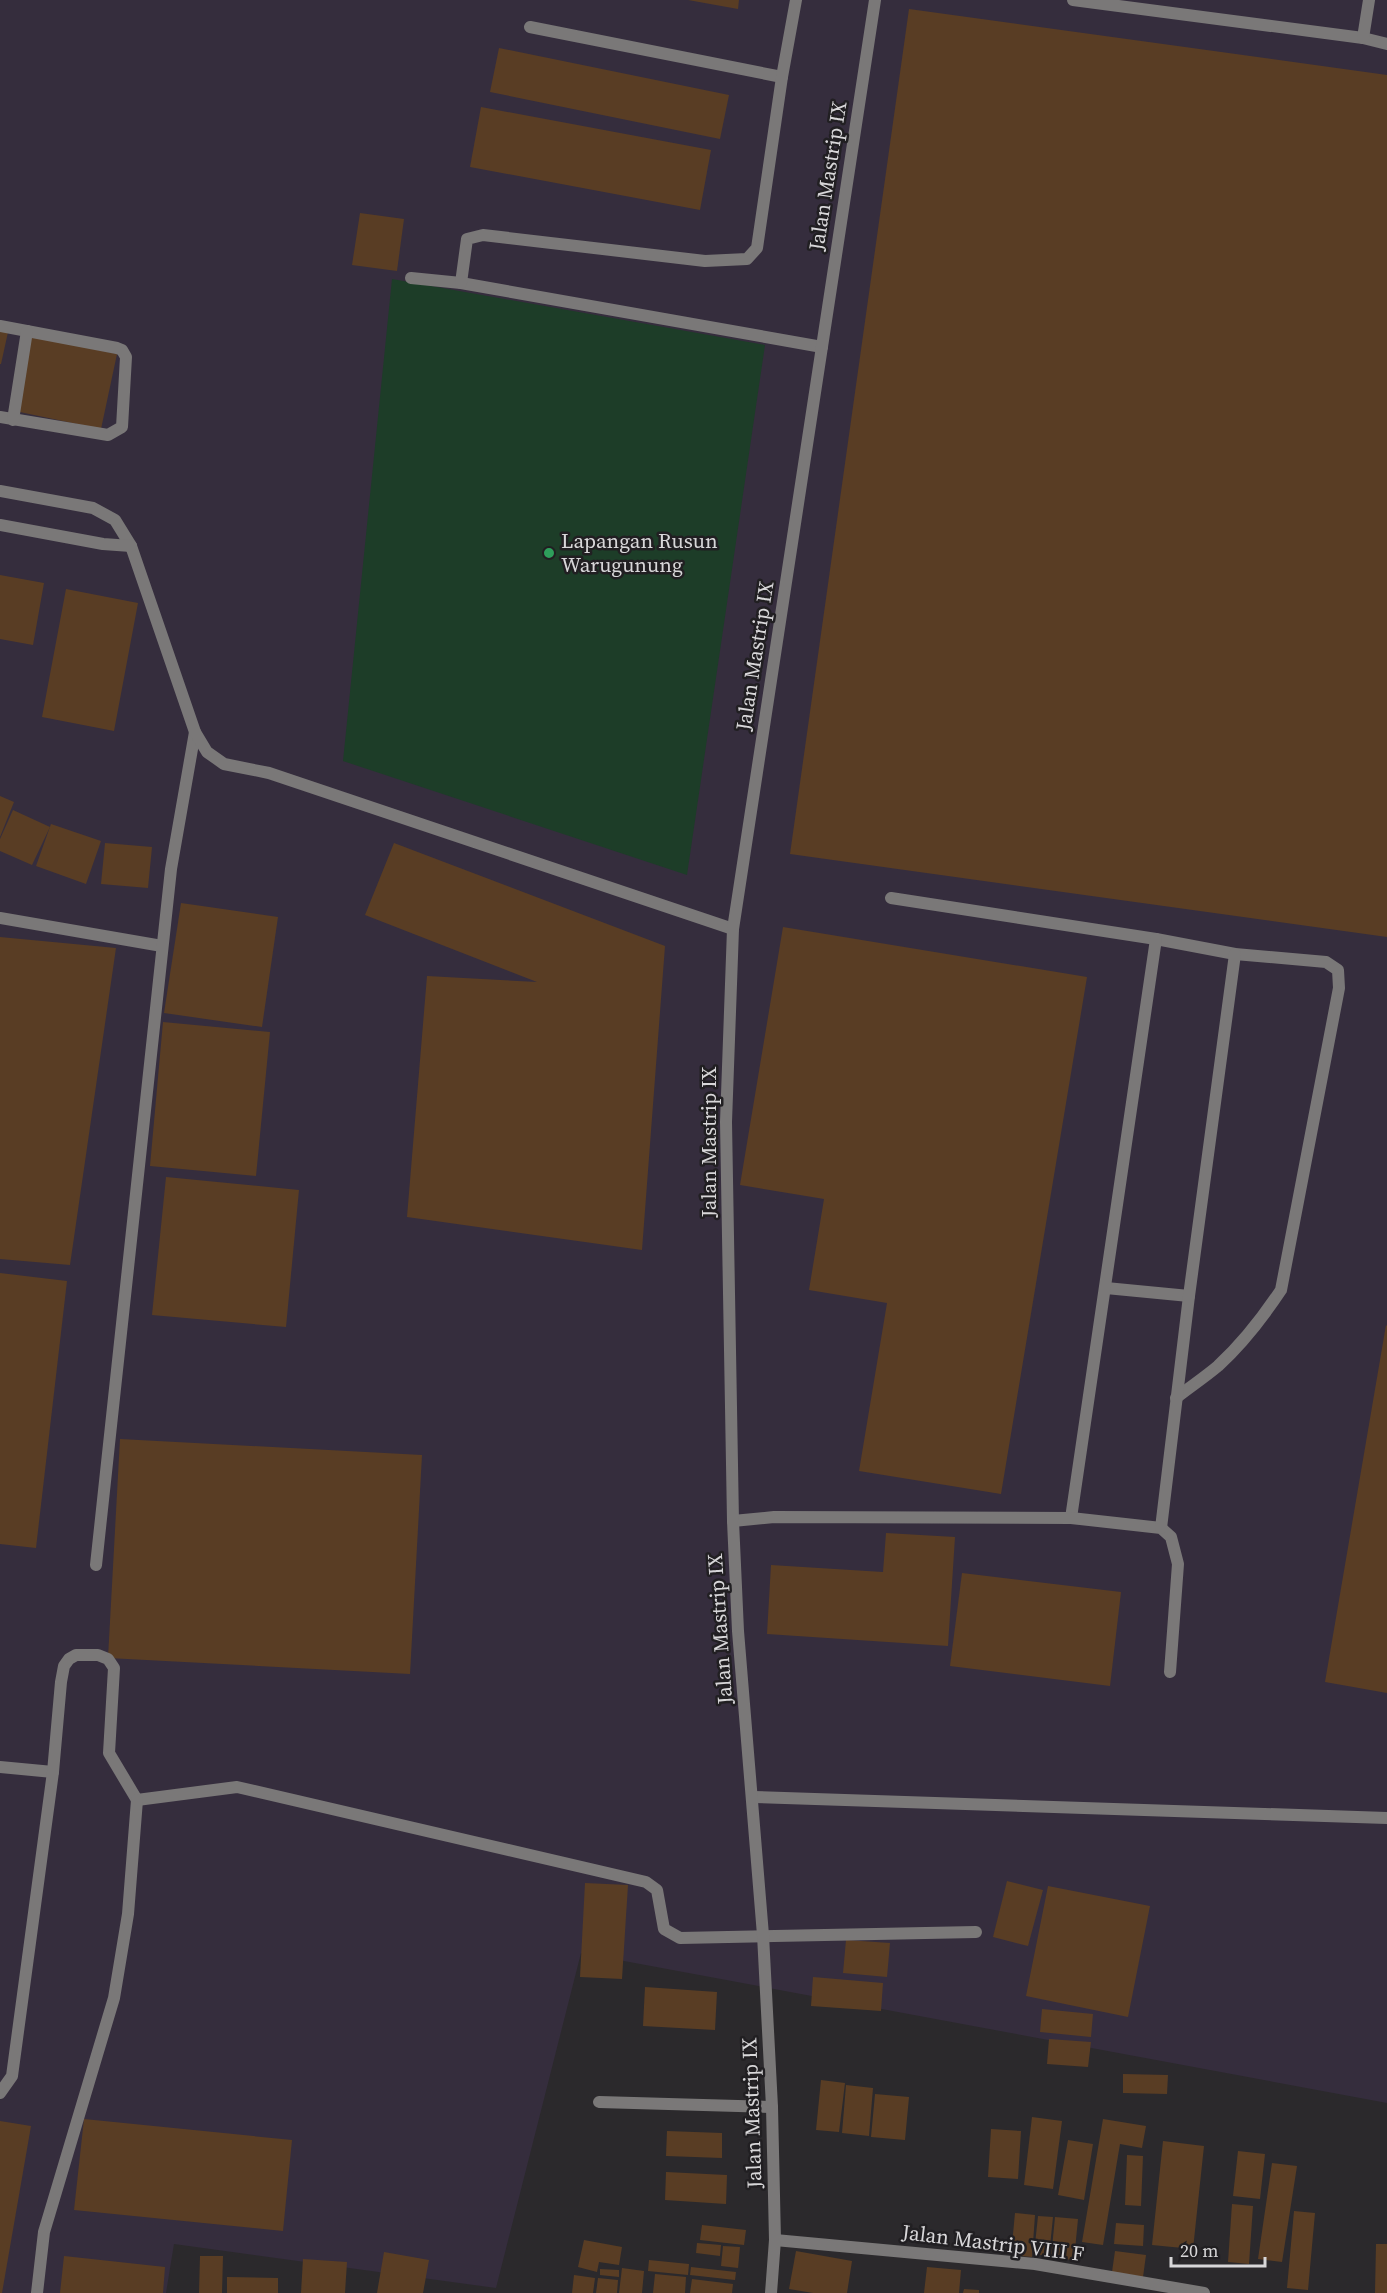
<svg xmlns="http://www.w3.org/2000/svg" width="1387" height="2293" font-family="'Source Serif 4',serif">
	<rect width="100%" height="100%" fill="#2b292c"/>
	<!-- industrial -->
	<path fill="#352d3d" d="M0,0H1387V2103L581,1953L496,2288L174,2244L166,2293H0Z"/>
	<!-- green -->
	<path fill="#1d3d28" d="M392,279L765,345L687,875L343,761Z"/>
	<!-- building -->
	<g fill="#593d24">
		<path d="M688,0H739L738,9Z"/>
		<path d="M909,9L1387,75V937L790,854Z"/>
		<path d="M499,48L729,95L720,139L490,92Z"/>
		<path d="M481,107L711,150L700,210L470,167Z"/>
		<path d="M360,213L404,219L397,271L352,265Z"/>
		<path d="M0,330L8,332L1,364H0Z"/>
		<path d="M31,336L117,354L101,429L15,411Z"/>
		<path d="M0,575L44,583L33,645L0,639Z"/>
		<path d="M66,589L138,603L114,731L42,717Z"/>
		<path d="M0,796L14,802L0,837Z"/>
		<path d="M13,810L50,827L32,865L0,851V839Z"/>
		<path d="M51,824L101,841L86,884L36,866Z"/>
		<path d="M105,843L152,847L148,888L101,884Z"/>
		<path d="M394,843L665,946L642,1250L407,1217L427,976L537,982L365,915Z"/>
		<path d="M181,903L278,917L262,1027L164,1013Z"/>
		<path d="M783,927L1087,977L1001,1494L859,1471L887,1303L809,1290L824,1199L740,1185Z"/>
		<path d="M0,937L116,948L70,1265L0,1259Z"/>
		<path d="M163,1022L270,1032L256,1176L150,1166Z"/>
		<path d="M166,1177L299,1190L286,1327L152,1315Z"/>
		<path d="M0,1273L67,1281L36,1548L0,1544Z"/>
		<path d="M1386,1325L1387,1326V1693L1325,1682Z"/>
		<path d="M120,1439L422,1455L410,1674L108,1658Z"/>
		<path d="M886,1533L955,1537L948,1646L767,1634L771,1565L883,1572Z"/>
		<path d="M962,1573L1121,1592L1110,1686L950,1666Z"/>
		<path d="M1007,1881L1043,1890L1028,1946L993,1937Z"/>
		<path d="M585,1883L628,1885L622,1979L580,1977Z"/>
		<path d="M1048,1886L1150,1906L1128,2017L1026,1996Z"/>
		<path d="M846,1940L890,1943L887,1977L843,1973Z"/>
		<path d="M813,1977L883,1983L881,2011L811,2006Z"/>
		<path d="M645,1987L717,1992L715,2030L643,2026Z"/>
		<path d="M1042,2009L1093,2014L1091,2037L1040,2032Z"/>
		<path d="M1049,2039L1091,2042L1088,2067L1047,2064Z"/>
		<path d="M1123,2074L1168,2075L1167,2094L1123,2093Z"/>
		<path d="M821,2080L845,2083L839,2132L816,2130Z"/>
		<path d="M846,2085L873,2088L869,2136L842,2133Z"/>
		<path d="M875,2094L909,2097L905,2140L871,2137Z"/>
		<path d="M1032,2117L1062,2121L1053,2189L1024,2185Z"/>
		<path d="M84,2119L292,2140L283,2231L74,2210Z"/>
		<path d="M1103,2119L1146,2126L1142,2148L1120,2144L1103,2245L1082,2242Z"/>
		<path d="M0,2121L31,2126L2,2293H0Z"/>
		<path d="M991,2129L1021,2131L1018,2179L988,2177Z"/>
		<path d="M667,2131L722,2133V2158L666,2156Z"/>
		<path d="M1068,2140L1093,2144L1084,2200L1058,2195Z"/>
		<path d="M1163,2141L1204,2146L1193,2249L1152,2245Z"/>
		<path d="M1238,2151L1265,2154L1260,2199L1233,2196Z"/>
		<path d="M1127,2155L1143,2156L1141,2206L1125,2205Z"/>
		<path d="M1272,2163L1297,2166L1282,2262L1258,2259Z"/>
		<path d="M666,2172L727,2175L726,2204L665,2200Z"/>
		<path d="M1232,2204L1253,2206L1249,2264L1228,2262Z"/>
		<path d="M1294,2211L1315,2213L1308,2290L1287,2288Z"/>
		<path d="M1015,2213L1035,2215L1032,2257L1011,2255Z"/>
		<path d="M1038,2216L1053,2217L1049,2256L1034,2254Z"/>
		<path d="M1055,2217L1078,2219L1074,2260L1051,2258Z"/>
		<path d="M1116,2223L1144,2225L1143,2246L1114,2244Z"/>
		<path d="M702,2225L746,2230L744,2245L700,2240Z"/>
		<path d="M584,2240L622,2247L619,2265L599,2262L597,2272L578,2267Z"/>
		<path d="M697,2243L721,2245L720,2256L696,2253Z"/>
		<path d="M1376,2244H1387V2293H1375Z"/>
		<path d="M723,2246L740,2247L738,2268L721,2266Z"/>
		<path d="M796,2251L852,2261L847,2293H813L789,2289Z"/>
		<path d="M1115,2251L1146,2255L1143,2277L1112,2272Z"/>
		<path d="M384,2252L429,2260L423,2293H377Z"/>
		<path d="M64,2256L165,2267L163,2293H60Z"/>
		<path d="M200,2256H223L222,2293H199Z"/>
		<path d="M303,2259L347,2262L345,2293H301Z"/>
		<path d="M649,2260L689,2264L688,2275L648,2271Z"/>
		<path d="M691,2267L736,2272L735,2280L690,2275Z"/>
		<path d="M927,2267L961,2270L959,2293H924Z"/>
		<path d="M622,2268L644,2271L642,2293H619Z"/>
		<path d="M600,2269L619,2270V2277L600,2275Z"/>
		<path d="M655,2274L686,2277L685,2293H653Z"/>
		<path d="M574,2275L595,2278L593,2293H572Z"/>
		<path d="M227,2277L278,2278V2293H227Z"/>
		<path d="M598,2278L618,2280L617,2293H596Z"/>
		<path d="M692,2279L733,2284L732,2293H690Z"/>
		<path d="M964,2289L979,2290V2293H963Z"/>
	</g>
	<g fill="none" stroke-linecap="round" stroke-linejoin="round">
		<!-- service -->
		<g stroke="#7a7878" stroke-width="12">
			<path d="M1073,0L1363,38L1387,44"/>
			<path d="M530,27L782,77"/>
			<path d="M1363,38L1369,0"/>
			<path d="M411,278L461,283L822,347"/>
			<path d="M461,283L467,239L483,235L705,261L747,259L757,248L782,77L796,0"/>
			<path d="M0,326L117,348L122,350L126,357L122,427L108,435L0,417"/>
			<path d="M13,420L27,331"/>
			<path d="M891,898L1156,939L1235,954L1326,962L1338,970L1339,988L1281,1290C1263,1317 1242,1344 1218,1366C1205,1377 1190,1387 1176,1398"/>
			<path d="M0,918L162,946"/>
			<path d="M1106,1288L1189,1296"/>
			<path d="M1071,1518L1156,939"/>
			<path d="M733,1521L774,1517L1071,1518L1161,1528L1171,1537L1178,1564L1170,1672"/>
			<path d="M1161,1528L1189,1296L1235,954"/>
			<path d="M96,1565L171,869L195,732"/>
			<path d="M0,1767L53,1772"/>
			<path d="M753,1797L1387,1818"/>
			<path d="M0,2093L12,2076L53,1772L61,1682L64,1666L69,1659L76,1655H98L108,1659L114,1668L109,1753L137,1800L237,1787L646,1882L657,1890L664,1929L680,1938L976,1932"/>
			<path d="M599,2102L772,2107"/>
			<path d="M37,2293L44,2232L114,1998L128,1914L137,1800"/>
		</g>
		<!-- minor -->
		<g stroke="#7a7878" stroke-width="12">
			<path d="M0,491L93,508L115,520L131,546L195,732L207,752L224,764L269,773L733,929"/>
			<path d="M0,525L103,544L131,546"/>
			<path d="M775,2240L1035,2264L1204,2293"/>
			<path d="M771,2293L775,2240L772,2107L763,1935L738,1631L733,1521L726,1122L733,929L875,0"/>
		</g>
	</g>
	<!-- markers -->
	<circle fill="#2e9e5b" stroke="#211f22" stroke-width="2" cx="549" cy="553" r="6"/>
	<g text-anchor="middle" stroke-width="5" stroke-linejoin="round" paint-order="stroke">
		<!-- street labels -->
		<g font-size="21" fill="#d8d7d9" stroke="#211f22">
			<text transform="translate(828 176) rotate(-81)" y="7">Jalan Mastrip IX</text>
			<text transform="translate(755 656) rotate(-81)" y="7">Jalan Mastrip IX</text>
			<text transform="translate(709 1142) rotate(-90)" y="7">Jalan Mastrip IX</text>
			<text transform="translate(720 1629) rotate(-94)" y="7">Jalan Mastrip IX</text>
			<text transform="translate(752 2113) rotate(-92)" y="7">Jalan Mastrip IX</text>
			<text transform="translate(993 2243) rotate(7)" y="7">Jalan Mastrip VIII F</text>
		</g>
		<!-- poi labels -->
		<g font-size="21" fill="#d8d7d9" stroke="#211f22" text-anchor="start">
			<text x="561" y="548">Lapangan Rusun<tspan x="561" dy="24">Warugunung</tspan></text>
		</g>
	</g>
	<!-- scale -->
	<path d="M1171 2257v9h94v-9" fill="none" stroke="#d8d7d9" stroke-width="3"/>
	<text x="1180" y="2257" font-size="18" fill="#d8d7d9" stroke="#211f22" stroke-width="4.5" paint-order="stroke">20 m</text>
</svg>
